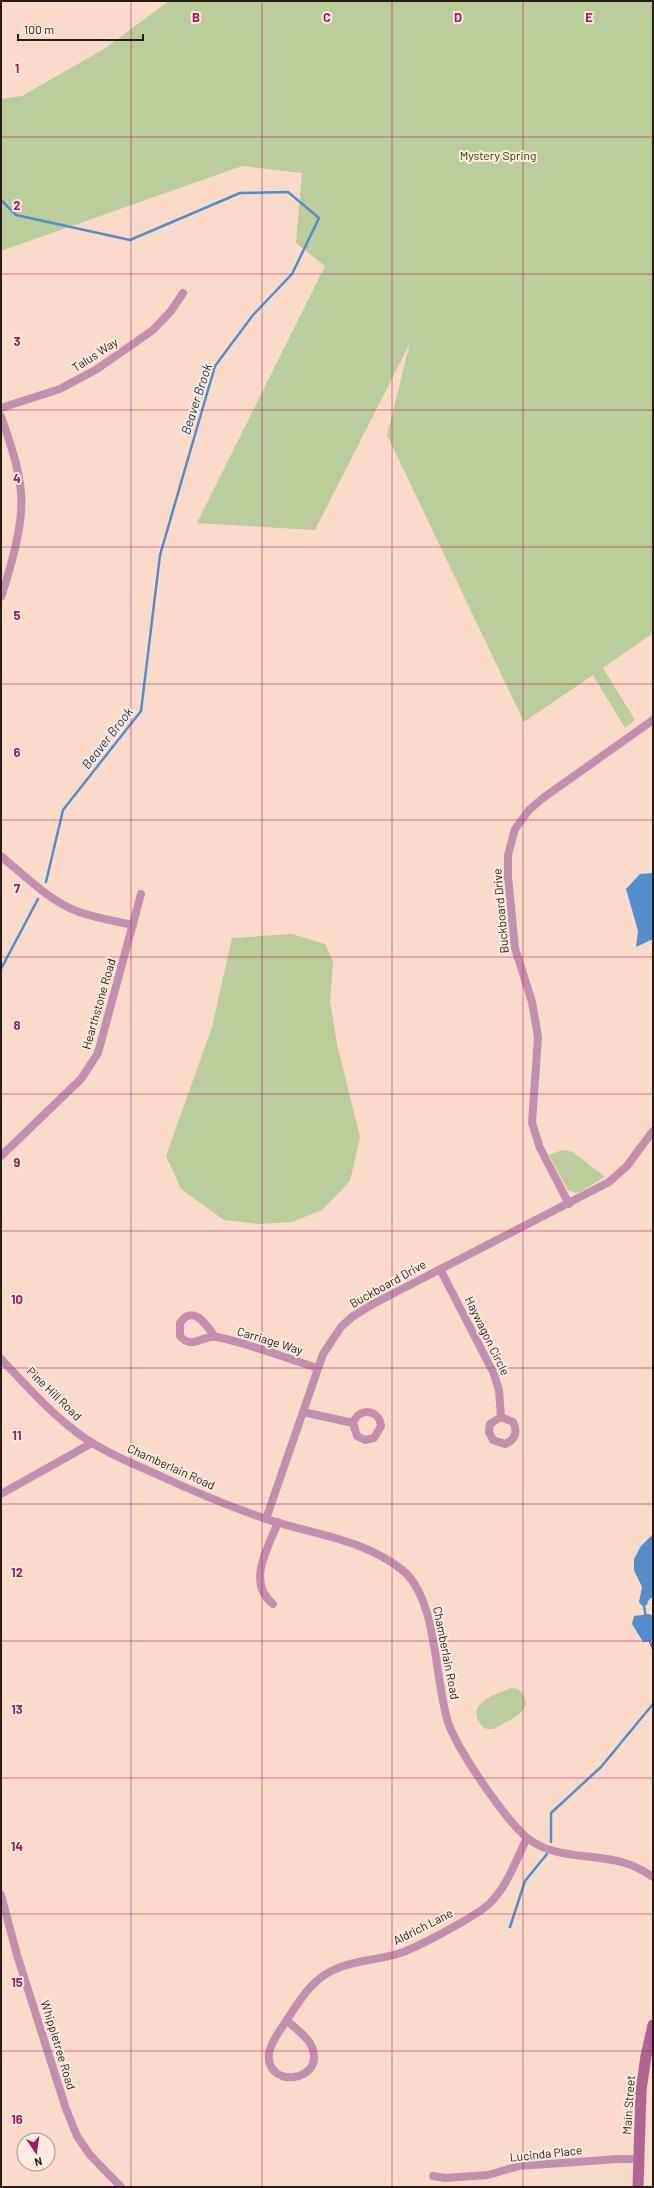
<svg xmlns="http://www.w3.org/2000/svg" width="654" height="2188" font-family="Barlow,sans-serif">
	<rect width="100%" height="100%" fill="#fadbc9"/>
	<!-- green -->
	<g fill="#bacd9a">
		<path d="M169,1H653V633L603,668L635,720L625,728L593,675L524,722L387,435L410,343L315,530L197,523L325,266L296,243L302,173L242,166L1,251V99L22,96L104,49Z"/>
		<path d="M292,934L325,944L333,962L330,1001L337,1044L360,1137L350,1181L322,1210L292,1222L259,1224L224,1220L181,1189L166,1156L212,1027L232,938Z"/>
		<path d="M562,1150L573,1152L605,1177L580,1192L576,1193L568,1190L549,1155Z"/>
		<path d="M511,1688L518,1689C536,1705 520,1715 506,1722C501,1725 495,1730 489,1729C483,1729 480,1724 478,1720C470,1700 498,1694 511,1688Z"/>
	</g>
	<!-- water -->
	<g fill="#548eca">
		<path d="M653,873V939L636,947L638,931L626,889L640,874Z"/>
		<path d="M653,1534V1596L648,1601L647,1605L642,1606L639,1602L642,1587L634,1570V1559L641,1546Z"/>
		<path d="M650,1614L653,1617V1640L648,1642H643L632,1624L634,1616Z"/>
	</g>
	<g fill="none" stroke-linecap="round" stroke-linejoin="round">
		<!-- stream -->
		<g stroke="#548eca" stroke-width="2.5">
			<path d="M1,200L16,215L130,240L240,193L288,192L319,218L292,274L253,315L215,366L160,555L141,711L63,810L46,882"/>
			<path d="M1,969L38,899"/>
			<path d="M644,1606L646,1618"/>
			<path d="M649,1639L653,1649"/>
			<path d="M551,1842V1813L601,1767L653,1704"/>
			<path d="M510,1927L525,1881L547,1854"/>
		</g>
		<!-- street -->
		<g stroke="#c48fae" stroke-width="8">
			<path d="M1,408L60,389L97,369L153,330L171,311L183,293"/>
			<path d="M1,416C11,446 24,480 21,512C19,540 10,570 1,597"/>
			<path d="M1,856C25,876 49,901 79,912C96,918 115,921 133,925"/>
			<path d="M1,1156L81,1079L98,1053L141,894"/>
			<path d="M569,1204L540,1148L532,1123L538,1037L532,1002L515,948L508,877V855L515,829L529,810L543,798L653,720"/>
			<path d="M440,1269L493,1372L499,1390L501,1417L490,1424L489,1432L493,1440L505,1444C515,1440 518,1432 513,1422L501,1417"/>
			<path d="M215,1337C207,1325 193,1304 180,1323V1336C193,1351 203,1334 217,1337C251,1344 285,1358 318,1368"/>
			<path d="M1,1359C25,1384 50,1413 79,1434C102,1451 129,1462 154,1473C190,1490 226,1505 263,1518C310,1534 361,1538 401,1569C438,1597 434,1679 448,1722C458,1751 503,1816 526,1837C553,1860 593,1853 625,1863C635,1866 644,1871 653,1877"/>
			<path d="M303,1412L353,1423L357,1436L365,1440L374,1438L381,1426C379,1409 359,1407 353,1423"/>
			<path d="M1,1494L92,1443"/>
			<path d="M266,1519L323,1354L341,1327L352,1317L373,1304L609,1182L627,1166L653,1131"/>
			<path d="M273,1604C246,1582 268,1549 278,1522"/>
			<path d="M1,1895L17,1955L66,2109L77,2136L90,2155L121,2187"/>
			<path d="M287,2021C295,2028 308,2037 312,2047C326,2082 265,2090 269,2053C271,2041 282,2028 288,2018C302,1997 314,1977 338,1968C357,1960 378,1960 397,1954C415,1949 481,1914 492,1901C508,1884 517,1858 527,1838"/>
			<path d="M433,2176L445,2178L488,2175L519,2166L619,2159H639"/>
		</g>
		<!-- secondary -->
		<path stroke="#b16494" stroke-width="11" d="M638,2187L641,2091L646,2056L653,2025"/>
	</g>
	<!-- grid -->
	<path fill="none" stroke="#a91a58" stroke-width="1" stroke-opacity="0.55" d="M131,1V2187M262,1V2187M392,1V2187M523,1V2187M1,137H653M1,274H653M1,410H653M1,547H653M1,684H653M1,820H653M1,957H653M1,1094H653M1,1231H653M1,1368H653M1,1504H653M1,1641H653M1,1778H653M1,1914H653M1,2051H653"/>
	<g text-anchor="middle" stroke-width="4" stroke-linejoin="round" paint-order="stroke">
		<!-- park labels -->
		<g font-size="12" fill="#2f3f02" stroke="#feebe0">
			<text x="498" y="160">Mystery Spring</text>
		</g>
		<!-- street labels -->
		<g font-size="12" fill="#271c16" stroke="#feebe0">
			<text transform="translate(95 355) rotate(-33)" y="4">Talus Way</text>
			<text transform="translate(501 911) rotate(-95)" y="4">Buckboard Drive</text>
			<text transform="translate(99 1004) rotate(-74)" y="4">Hearthstone Road</text>
			<text transform="translate(388 1284) rotate(-29)" y="4">Buckboard Drive</text>
			<text transform="translate(487 1336) rotate(64)" y="4">Haywagon Circle</text>
			<text transform="translate(270 1341) rotate(17)" y="4">Carriage Way</text>
			<text transform="translate(54 1394) rotate(44)" y="4">Pine Hill Road</text>
			<text transform="translate(171 1467) rotate(24)" y="4">Chamberlain Road</text>
			<text transform="translate(446 1653) rotate(79)" y="4">Chamberlain Road</text>
			<text transform="translate(423 1927) rotate(-27)" y="4">Aldrich Lane</text>
			<text transform="translate(58 2045) rotate(73)" y="4">Whippletree Road</text>
			<text transform="translate(629 2105) rotate(-86)" y="4">Main Street</text>
			<text transform="translate(546 2154) rotate(-6)" y="4">Lucinda Place</text>
		</g>
		<!-- water labels -->
		<g font-size="13" font-style="italic" fill="#113b63" stroke="#feebe0">
			<text transform="translate(196 399) rotate(-72)" y="5">Beaver Brook</text>
			<text transform="translate(107 738) rotate(-52)" y="5">Beaver Brook</text>
		</g>
	</g>
	<g font-size="13" text-anchor="middle" font-weight="bold" fill="#a91a58" stroke="#feebe0" stroke-width="4" stroke-linejoin="round" paint-order="stroke">
		<text x="196" y="22">B</text>
		<text x="327" y="22">C</text>
		<text x="458" y="22">D</text>
		<text x="589" y="22">E</text>
		<text x="17" y="73">1</text>
		<text x="17" y="210">2</text>
		<text x="17" y="346">3</text>
		<text x="17" y="483">4</text>
		<text x="17" y="620">5</text>
		<text x="17" y="757">6</text>
		<text x="17" y="893">7</text>
		<text x="17" y="1030">8</text>
		<text x="17" y="1167">9</text>
		<text x="17" y="1304">10</text>
		<text x="17" y="1440">11</text>
		<text x="17" y="1577">12</text>
		<text x="17" y="1714">13</text>
		<text x="17" y="1851">14</text>
		<text x="17" y="1987">15</text>
		<text x="17" y="2124">16</text>
	</g>
	<!-- border -->
	<rect width="654" height="2188" fill="none" stroke="#271c16" stroke-width="4"/>
	<!-- north arrow -->
	<g transform="translate(36 2152) rotate(167)"><circle r="19" fill="#feebe0" stroke="#a8988f"/>
	<path d="M0-3L7 15L0 10L-7 15Z" fill="#a91a58"/>
	<text y="-6" font-size="11" font-weight="bold" text-anchor="middle" fill="#271c16">N</text>
	</g>
	<!-- scale -->
	<path d="M18 34v6h125v-6" fill="none" stroke="#271c16" stroke-width="2"/>
	<text x="24" y="34" font-size="12" fill="#271c16" stroke="#feebe0" stroke-width="3" paint-order="stroke">100 m</text>
</svg>
